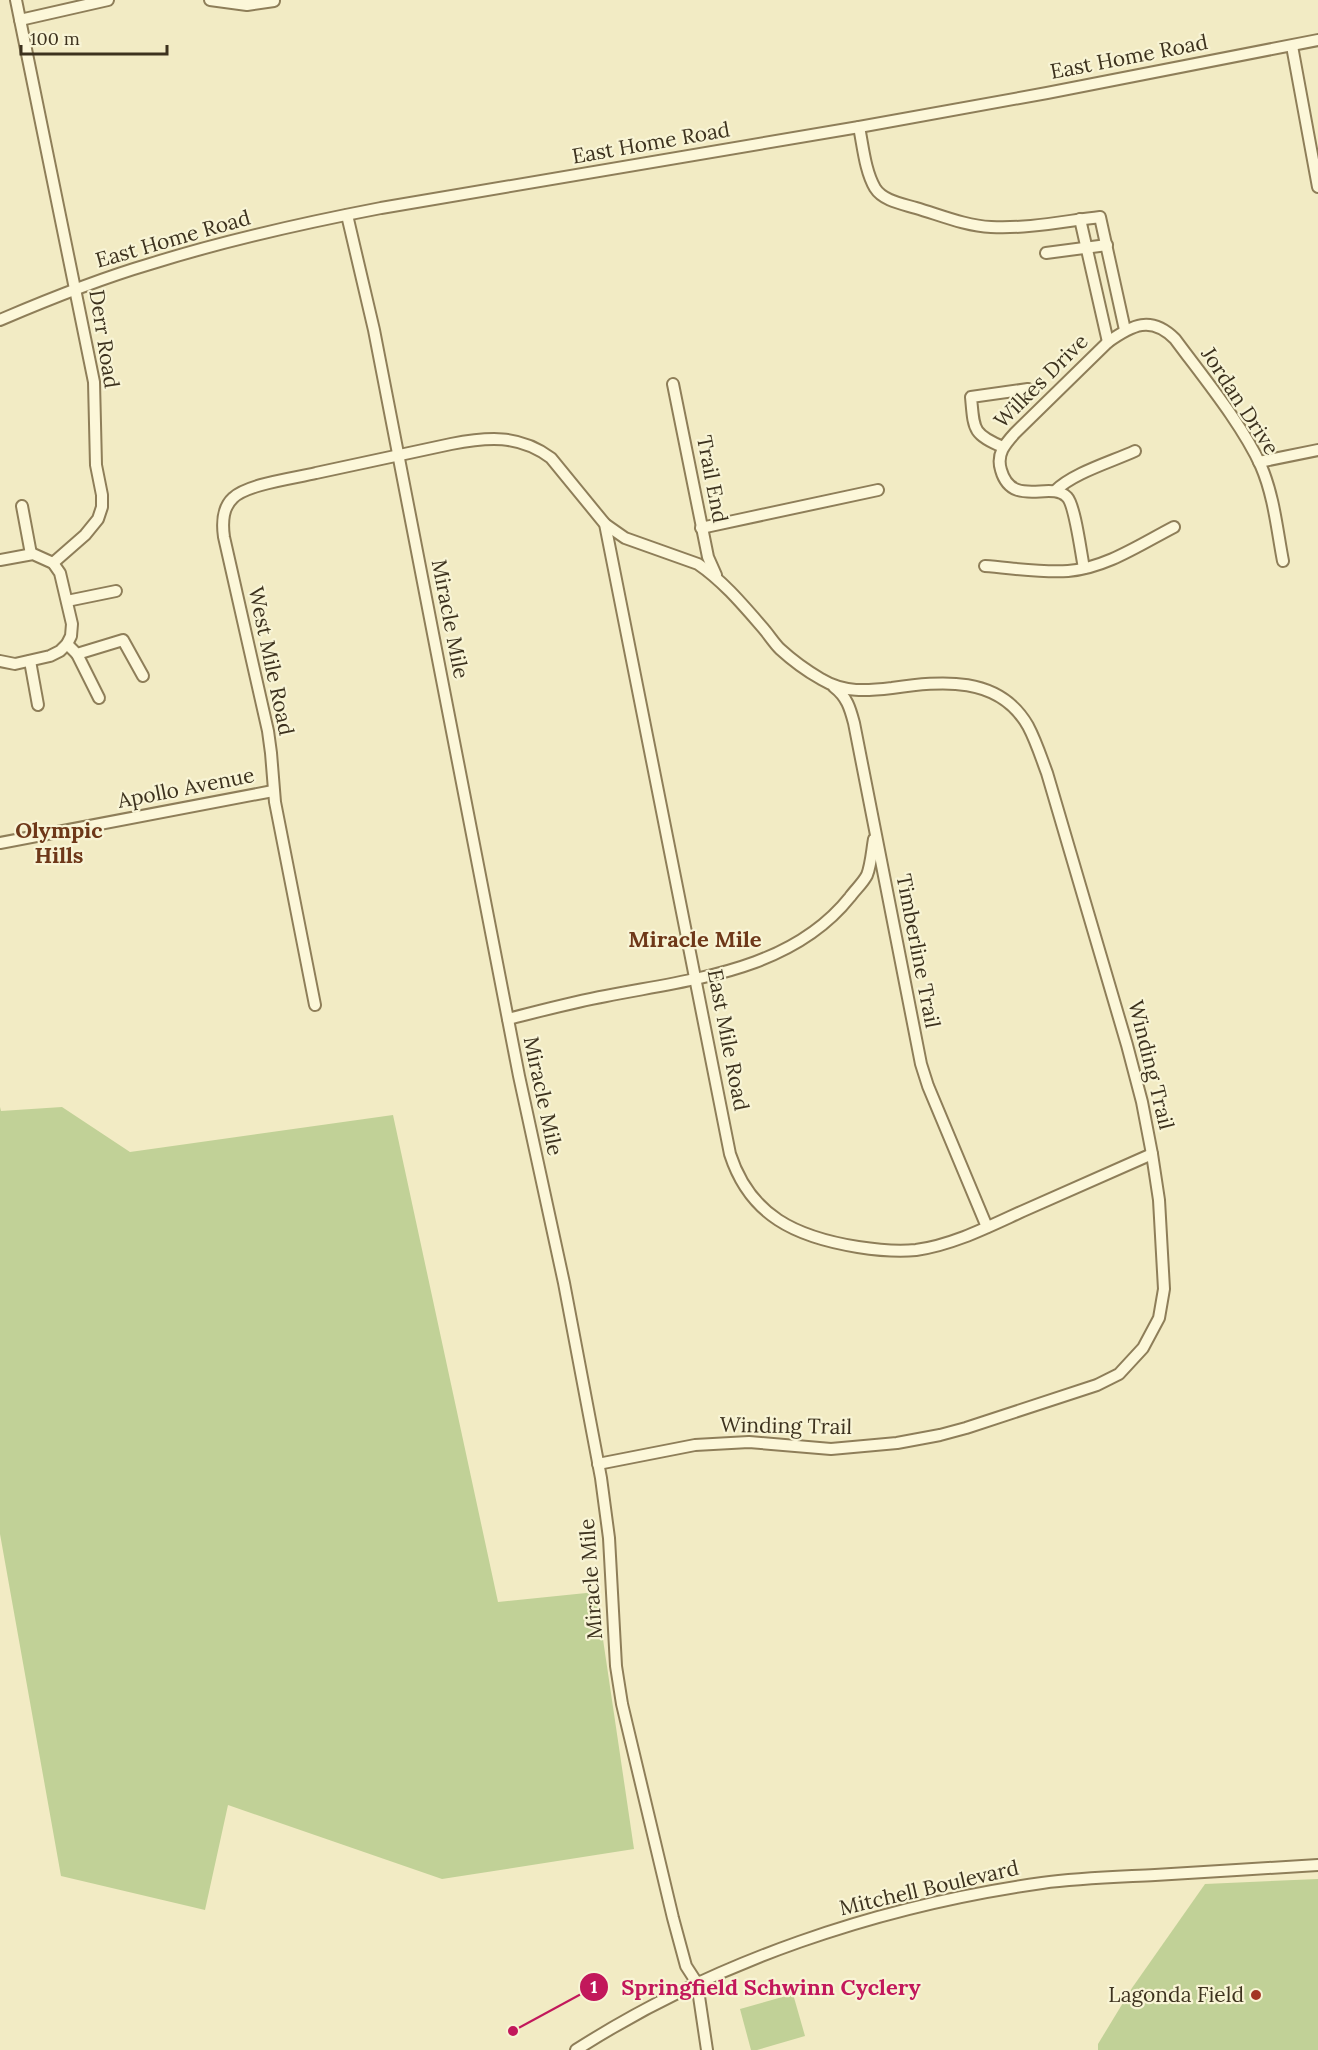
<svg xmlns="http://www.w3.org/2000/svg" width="1318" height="2050" font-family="Lora,serif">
	<rect width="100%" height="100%" fill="#f2ebc4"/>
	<!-- green -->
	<g fill="#c1d197">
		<path d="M0,1107L1,1111L62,1107L130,1152L393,1115L498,1602L596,1592L634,1849L442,1879L228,1805L205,1910L61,1876L0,1534Z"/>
		<path d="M1318,1879V2050H1098V2044L1132,1988L1205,1884Z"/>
		<path d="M793,1994L805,2036L757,2050H751L740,2009Z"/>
	</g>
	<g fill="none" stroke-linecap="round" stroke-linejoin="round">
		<defs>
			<g id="minor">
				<path d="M16,0L94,382L96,465L102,495V507L98,519L85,535L53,563"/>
				<path d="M210,0L247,5L274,1"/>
				<path d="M20,20L108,0"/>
				<path d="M1292,46L1318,187"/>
				<path d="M859,127C863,146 865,171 875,188C883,201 903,204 916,208C940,215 966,226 991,227C1027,229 1065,221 1100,217L1125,330"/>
				<path d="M347,215L374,330L519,1076L564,1283L601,1478L609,1538L616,1666L622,1704L673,1918L686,1966L697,1983L707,2050"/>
				<path d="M1080,219L1108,342"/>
				<path d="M1046,253L1107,245"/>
				<path d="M0,320C49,299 99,279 150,264C226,240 303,223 381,208L859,127L1047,93L1318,40"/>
				<path d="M673,384L708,557L716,575"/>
				<path d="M1003,447C972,434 974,429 971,397L1028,389"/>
				<path d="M1259,462L1318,450"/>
				<path d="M1055,491C1073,473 1111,462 1135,451"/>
				<path d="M22,506L31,554"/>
				<path d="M701,528L878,490"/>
				<path d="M0,560L33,554L53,563L60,573L72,624L71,636L67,644L60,651L50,656L15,664L0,661"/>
				<path d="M985,566C1012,568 1042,573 1068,571C1106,568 1141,544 1174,527"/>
				<path d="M1084,568C1081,554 1075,505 1067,497C1051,480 1012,509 1001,470C996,454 1005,444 1015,433L1108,342C1132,325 1151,315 1175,339C1203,377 1242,424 1261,466C1274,496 1277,530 1283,561"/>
				<path d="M67,601L116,591"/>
				<path d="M67,644L77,654L123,640L143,676"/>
				<path d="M77,654L99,698"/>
				<path d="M30,661L38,705"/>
				<path d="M834,687C847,697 850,708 854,723L921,1064L928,1086L987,1227"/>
				<path d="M0,843L273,791"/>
				<path d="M315,1005L275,802L271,753L268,731L224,537C222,523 222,508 233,498C247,484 296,478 316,473C361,463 406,454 451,444C487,437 519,434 551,458L605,524L730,1154C750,1216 796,1237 858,1247C877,1250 897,1252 916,1250C953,1245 990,1226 1023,1211C1066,1192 1109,1173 1152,1154"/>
				<path d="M508,1019C540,1011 573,1002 606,996C692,979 791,971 850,897C855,890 863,883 867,875C871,865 872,850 874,839"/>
				<path d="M598,1464L695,1445L749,1442L831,1449L897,1443L940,1435L966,1428L1097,1385L1119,1374L1143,1348L1159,1318L1164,1289L1159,1200L1152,1154L1142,1102L1127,1045L1047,773C1041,757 1036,741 1028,726C999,675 941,681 892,688C867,691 844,693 821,679C807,671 792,660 780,649C774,643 769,635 763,628C743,605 723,581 698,564L625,538L605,524"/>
				<path d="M576,2050C715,1961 878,1906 1042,1883C1079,1878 1117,1877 1155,1875C1209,1872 1264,1868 1318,1865"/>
			</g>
		</defs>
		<!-- minor casing -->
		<use href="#minor" stroke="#8e7e59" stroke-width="14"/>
		<!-- minor -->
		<use href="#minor" stroke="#fcf7d9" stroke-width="10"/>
	</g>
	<!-- markers -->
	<circle fill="#a33623" stroke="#f8f4d5" stroke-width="2" cx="1256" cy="1995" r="6"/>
	<g text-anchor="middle" stroke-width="4.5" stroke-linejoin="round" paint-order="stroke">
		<!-- street labels -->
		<g font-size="21" fill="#3d321e" stroke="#f8f4d5">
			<text transform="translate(1129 57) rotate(-11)" y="7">East Home Road</text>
			<text transform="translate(651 143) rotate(-10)" y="7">East Home Road</text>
			<text transform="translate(173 239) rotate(-16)" y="7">East Home Road</text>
			<text transform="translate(104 339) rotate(81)" y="7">Derr Road</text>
			<text transform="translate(1041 381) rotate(-45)" y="7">Wilkes Drive</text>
			<text transform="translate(1240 401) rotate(57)" y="7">Jordan Drive</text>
			<text transform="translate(712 479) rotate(79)" y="7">Trail End</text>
			<text transform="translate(450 619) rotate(79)" y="7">Miracle Mile</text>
			<text transform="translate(271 661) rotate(78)" y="7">West Mile Road</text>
			<text transform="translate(186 788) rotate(-11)" y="7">Apollo Avenue</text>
			<text transform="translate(918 951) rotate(79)" y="7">Timberline Trail</text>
			<text transform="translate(728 1040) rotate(79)" y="7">East Mile Road</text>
			<text transform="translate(1151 1065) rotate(76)" y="7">Winding Trail</text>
			<text transform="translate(543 1096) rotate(78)" y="7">Miracle Mile</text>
			<text transform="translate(786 1426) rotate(1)" y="7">Winding Trail</text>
			<text transform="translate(591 1579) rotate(-94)" y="7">Miracle Mile</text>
			<text transform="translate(929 1888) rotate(-13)" y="7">Mitchell Boulevard</text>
		</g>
		<!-- poi labels -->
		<g font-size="21" fill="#3d321e" stroke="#f8f4d5" text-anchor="end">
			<text x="1244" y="2002">Lagonda Field</text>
		</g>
		<!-- neighbourhood labels -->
		<g font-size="22" font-weight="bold" fill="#6e3819" stroke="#f8f4d5">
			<text x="59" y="838">Olympic<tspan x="59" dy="25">Hills</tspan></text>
			<text x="695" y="947">Miracle Mile</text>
		</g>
	</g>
	<!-- callouts -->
	<path fill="none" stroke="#c2185b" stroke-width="2" d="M513 2031L594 1987"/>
	<g fill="#c2185b" stroke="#f8f4d5" stroke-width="2">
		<circle cx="513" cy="2031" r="6"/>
		<circle cx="594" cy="1987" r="15"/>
	</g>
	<g font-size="18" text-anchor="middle" font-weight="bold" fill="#fff">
		<text x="594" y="1993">1</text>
	</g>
	<g font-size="22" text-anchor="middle" font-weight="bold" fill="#c2185b" stroke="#f8f4d5" stroke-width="4.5" stroke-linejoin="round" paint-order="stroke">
		<text x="771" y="1995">Springfield Schwinn Cyclery</text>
	</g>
	<!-- scale -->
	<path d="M21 45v9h146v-9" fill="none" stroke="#3d321e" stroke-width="3"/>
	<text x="30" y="45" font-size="18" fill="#3d321e" stroke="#f8f4d5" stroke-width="4.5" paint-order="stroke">100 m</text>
</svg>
